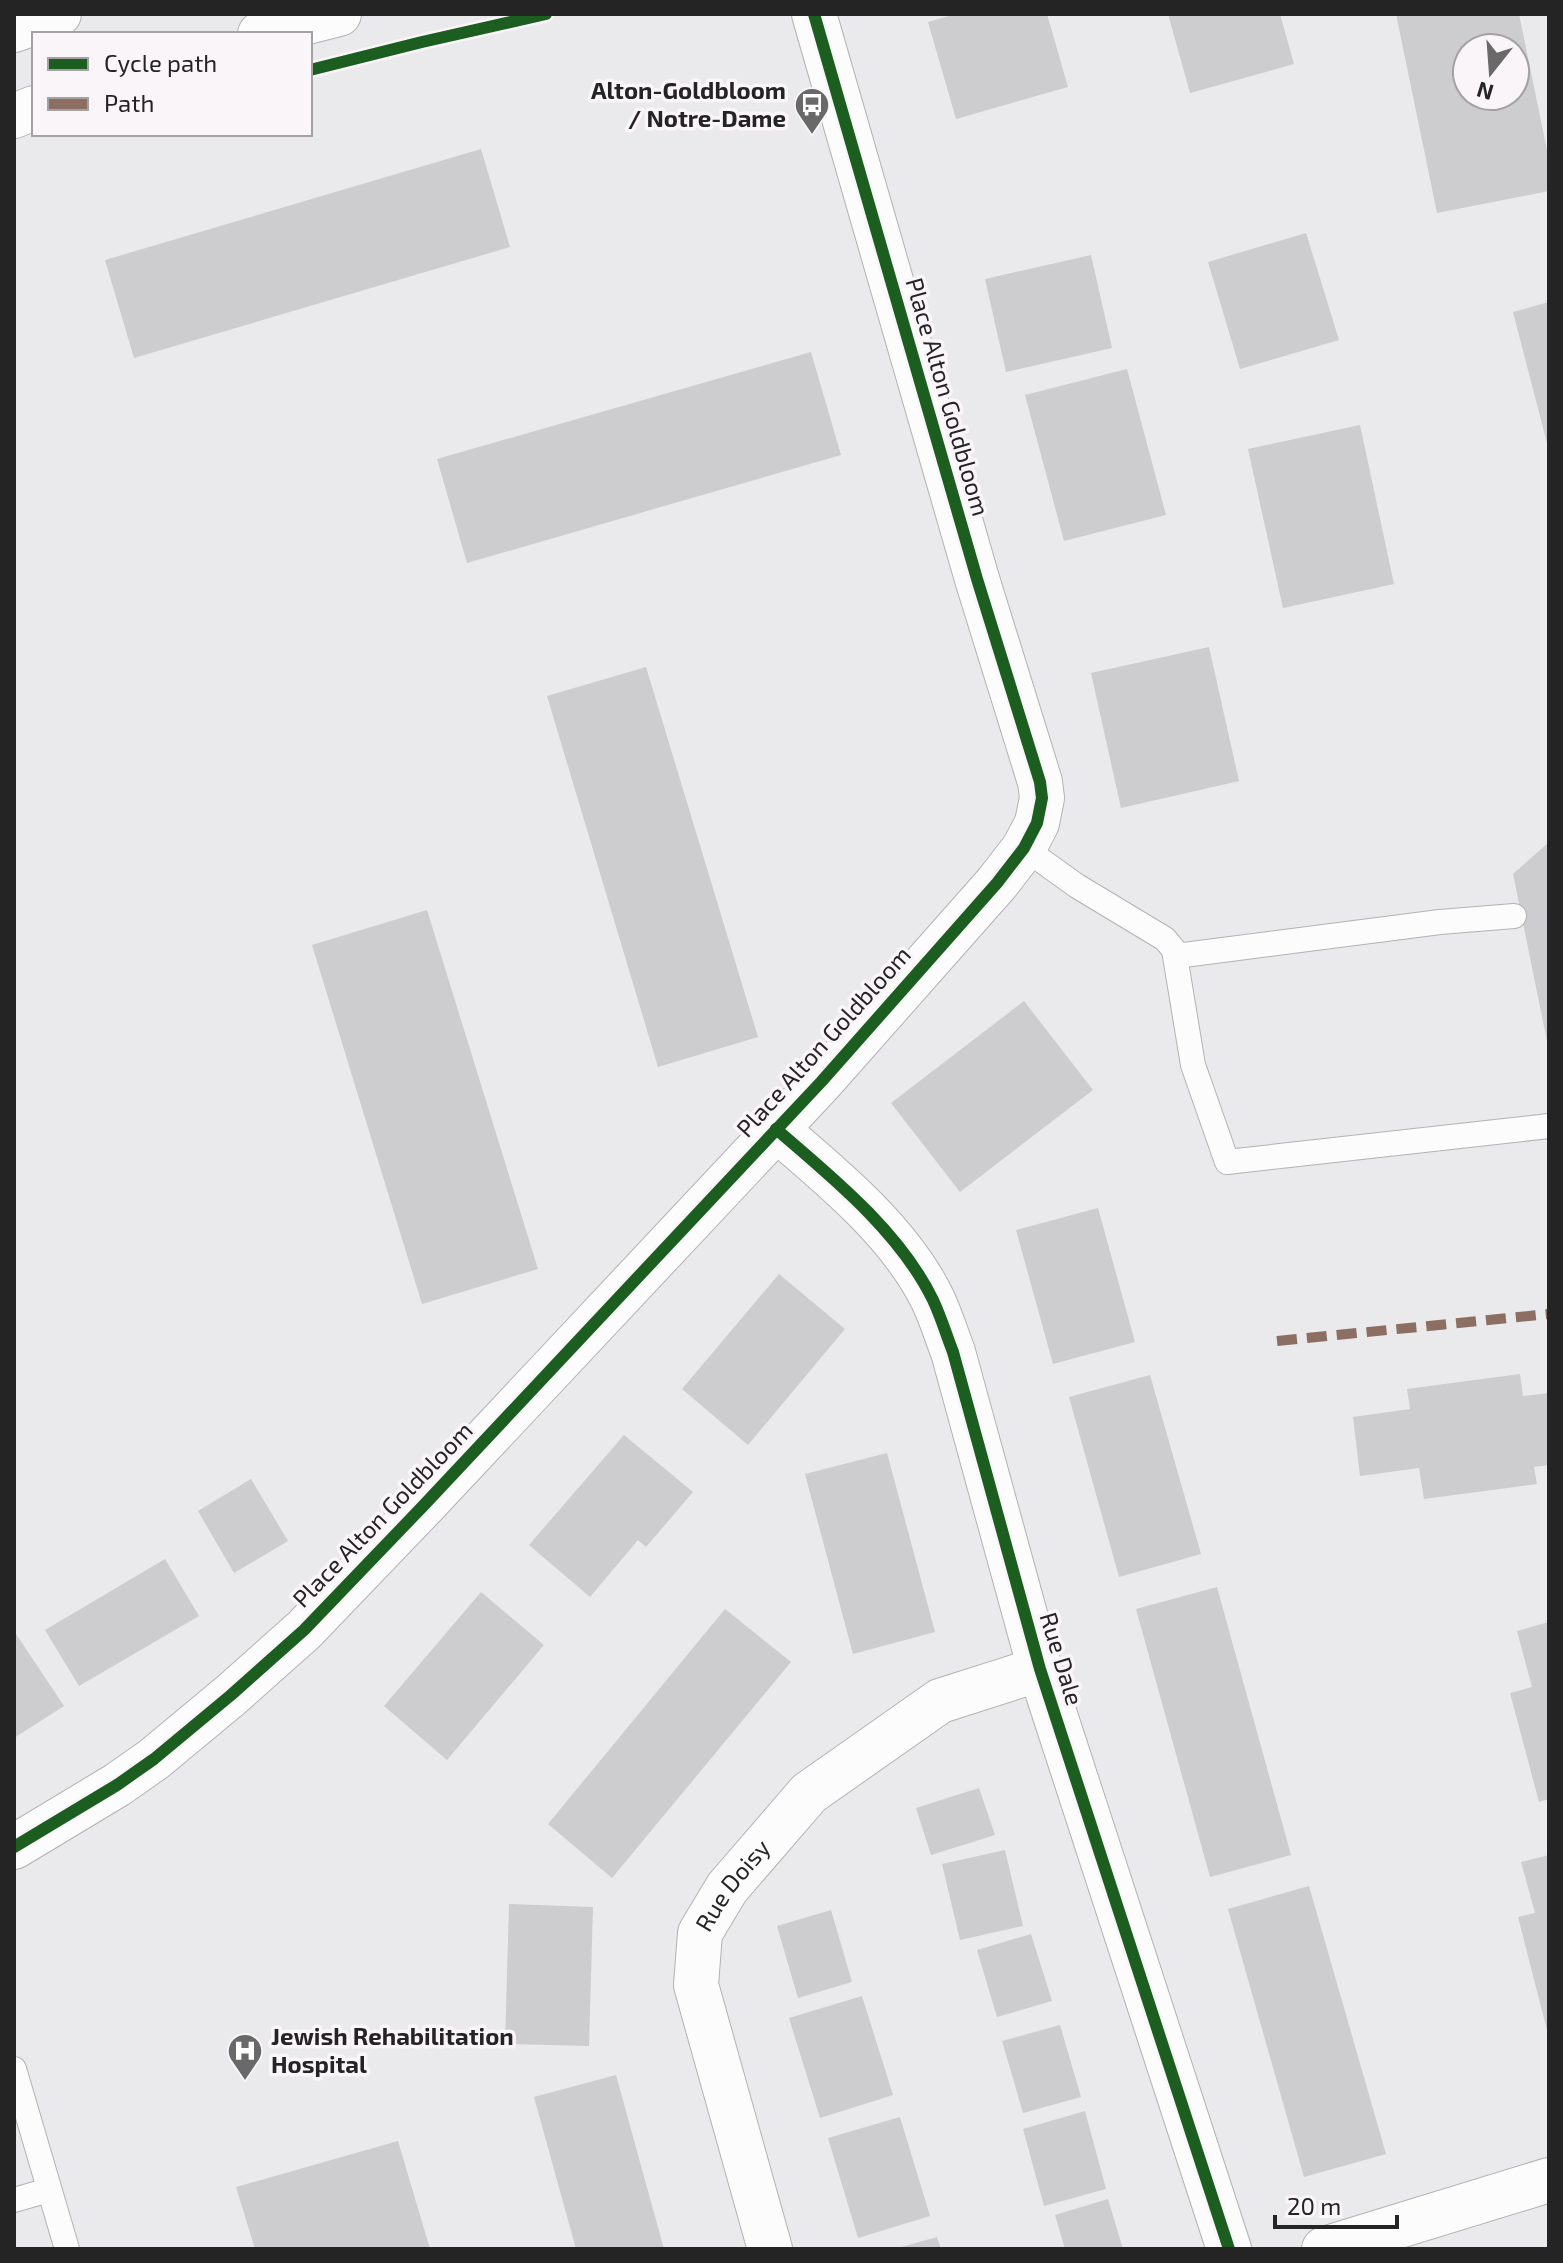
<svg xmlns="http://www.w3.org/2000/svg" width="1563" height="2263" font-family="'Exo 2',sans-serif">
	<rect width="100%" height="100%" fill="#eae9eb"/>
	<!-- building -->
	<g fill="#cdccce" fill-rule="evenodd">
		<path d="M956,14H1047L1068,87L956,119L928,22Z"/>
		<path d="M1168,14H1280L1294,64L1190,93Z"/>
		<path d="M1396,14H1519L1549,160V191L1437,213ZM1467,48H1515V96H1467Z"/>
		<path d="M481,149L510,247L134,358L105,260Z"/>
		<path d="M1306,233L1339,340L1240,369L1208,262Z"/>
		<path d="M1091,255L1112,348L1006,372L985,279Z"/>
		<path d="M1549,302V447H1548L1513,312Z"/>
		<path d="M811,352L841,455L467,563L437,459Z"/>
		<path d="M1127,369L1166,515L1064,541L1025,395Z"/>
		<path d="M1360,425L1394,584L1283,608L1248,449Z"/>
		<path d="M1209,647L1239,781L1121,808L1091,673Z"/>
		<path d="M646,667L758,1037L658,1067L547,696Z"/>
		<path d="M1549,842V1046H1548L1513,874Z"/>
		<path d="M427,910L538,1269L422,1304L312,945Z"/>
		<path d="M1024,1001L1093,1090L960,1192L891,1103Z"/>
		<path d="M1098,1208L1135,1342L1053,1364L1016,1230Z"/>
		<path d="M779,1274L845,1329L748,1445L682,1389Z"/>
		<path d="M1520,1374L1523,1396L1549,1393V1465L1534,1467L1537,1484L1424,1499L1419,1468L1360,1476L1353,1417L1410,1409L1407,1389Z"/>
		<path d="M1150,1375L1201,1554L1119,1577L1069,1397Z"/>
		<path d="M624,1435L693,1492L646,1547L638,1540L590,1597L529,1545Z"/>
		<path d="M887,1453L935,1632L853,1654L805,1474Z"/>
		<path d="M251,1479L288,1541L234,1573L198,1511Z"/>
		<path d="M165,1559L199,1616L79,1686L45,1630Z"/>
		<path d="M1217,1587L1291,1855L1210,1877L1136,1609Z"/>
		<path d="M481,1592L544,1645L447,1760L384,1706Z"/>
		<path d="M725,1609L791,1662L612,1878L548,1824Z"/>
		<path d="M1549,1622V1799L1539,1802L1510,1693L1532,1687L1517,1631Z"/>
		<path d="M14,1631L64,1706L14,1738Z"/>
		<path d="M979,1788L995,1835L931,1855L916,1808Z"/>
		<path d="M1005,1850L1023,1926L960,1940L942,1864Z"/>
		<path d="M1549,1855V2034H1548L1518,1917L1535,1913L1521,1862Z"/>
		<path d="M1309,1886L1386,2154L1304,2177L1228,1909Z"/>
		<path d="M509,1904L593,1907L589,2046L505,2044Z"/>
		<path d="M831,1910L852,1982L798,1998L777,1926Z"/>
		<path d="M1031,1934L1052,2001L997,2017L977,1950Z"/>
		<path d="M862,1996L893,2095L820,2118L789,2018Z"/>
		<path d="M1060,2025L1081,2097L1023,2113L1002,2041Z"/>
		<path d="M616,2075L664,2249H576L534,2097Z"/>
		<path d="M1085,2111L1106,2189L1044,2206L1023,2129Z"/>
		<path d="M900,2117L930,2216L858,2238L828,2138Z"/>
		<path d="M398,2141L430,2249H255L236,2187Z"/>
		<path d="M1108,2199L1123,2249H1065L1055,2215Z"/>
		<path d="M937,2237L941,2249H898V2248Z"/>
	</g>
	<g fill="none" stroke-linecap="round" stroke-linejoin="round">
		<defs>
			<g id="service">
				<path d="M1024,848L1077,886L1165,939L1174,950L1193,1065L1227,1162L1549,1126"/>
				<path d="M1176,956L1440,922L1514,916"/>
				<path d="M14,2069L67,2249"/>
				<path d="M14,2200L49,2190"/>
			</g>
			<g id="minor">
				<path d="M776,1129C832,1177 900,1232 933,1300C941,1317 946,1334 953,1352L1040,1669L1229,2249"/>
				<path d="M14,1847L117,1785L154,1759L231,1695L304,1630L424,1505L821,1082L997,883L1024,848L1037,823L1042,798L1040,782L977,579L814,14"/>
				<path id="s1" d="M770,2249L696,1985L700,1933L727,1888L809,1793L940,1701L1040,1669"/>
				<path d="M1324,2249L1549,2180"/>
			</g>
			<g id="tertiary">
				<path d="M14,30L59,14"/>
				<path d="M260,34L339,14"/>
				<path d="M14,116L34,108"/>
			</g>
		</defs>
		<!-- service casing -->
		<use href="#service" stroke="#b3b2b3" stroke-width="26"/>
		<!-- minor casing -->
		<use href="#minor" stroke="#b3b2b3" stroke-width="46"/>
		<!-- tertiary casing -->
		<use href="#tertiary" stroke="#b3b2b3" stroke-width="46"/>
		<!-- service -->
		<use href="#service" stroke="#fcfcfc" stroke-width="24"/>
		<!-- minor -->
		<use href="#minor" stroke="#fcfcfc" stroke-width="44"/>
		<!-- tertiary -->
		<use href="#tertiary" stroke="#fcfcfc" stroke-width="44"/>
		<!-- quiet -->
		<path stroke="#8d6e63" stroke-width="10" stroke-dasharray="20 10" stroke-linecap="butt" d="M1277,1341L1549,1314"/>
		<defs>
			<g id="cycleway">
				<path d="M310,70L422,42L546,14"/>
				<path d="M776,1129C832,1177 900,1232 933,1300C941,1317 946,1334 953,1352L1040,1669L1229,2249"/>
				<path d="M14,1847L117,1785L154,1759L231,1695L304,1630L424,1505L821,1082L997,883L1024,848L1037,823L1042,798L1040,782L977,579L814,14"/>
			</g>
		</defs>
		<!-- cycleway casing -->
		<use href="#cycleway" stroke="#f9f5f9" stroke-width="17"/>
		<!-- cycleway -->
		<use href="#cycleway" stroke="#1b5e20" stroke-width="12"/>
	</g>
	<!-- icons -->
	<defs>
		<symbol id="bus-pin" viewBox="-11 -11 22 30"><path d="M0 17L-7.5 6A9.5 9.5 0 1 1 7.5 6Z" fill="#6a696a" stroke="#f9f5f9"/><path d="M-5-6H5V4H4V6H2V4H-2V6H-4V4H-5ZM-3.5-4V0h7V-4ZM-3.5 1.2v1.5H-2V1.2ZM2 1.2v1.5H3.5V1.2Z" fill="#fff"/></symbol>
		<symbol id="hospital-pin" viewBox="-11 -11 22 30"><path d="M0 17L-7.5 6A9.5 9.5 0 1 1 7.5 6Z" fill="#6a696a" stroke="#f9f5f9"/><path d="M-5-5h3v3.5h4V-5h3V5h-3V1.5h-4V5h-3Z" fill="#fff"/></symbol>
	</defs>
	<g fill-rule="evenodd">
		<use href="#bus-pin" x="792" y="85" width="40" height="54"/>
		<use href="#hospital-pin" x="225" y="2031" width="40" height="54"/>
	</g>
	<g text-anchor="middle" stroke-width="7" stroke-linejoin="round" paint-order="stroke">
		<!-- poi labels -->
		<g font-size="24" font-weight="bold" fill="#252425" stroke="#f9f5f9" text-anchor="end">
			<text x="786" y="99">Alton-Goldbloom<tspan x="786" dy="28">/ Notre-Dame</tspan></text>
			<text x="271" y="2045" text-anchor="start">Jewish Rehabilitation<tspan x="271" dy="28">Hospital</tspan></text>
		</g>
		<!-- street labels -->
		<g font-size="24" fill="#252425" stroke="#f9f5f9">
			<text transform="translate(947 397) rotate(74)" y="8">Place Alton Goldbloom</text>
			<text transform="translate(824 1042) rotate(-48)" y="8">Place Alton Goldbloom</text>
			<text transform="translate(383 1515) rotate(-46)" y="8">Place Alton Goldbloom</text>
			<text transform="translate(1061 1659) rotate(73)" y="8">Rue Dale</text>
			<text dy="8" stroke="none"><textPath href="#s1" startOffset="384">Rue Doisy</textPath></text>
		</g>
	</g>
	<!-- border -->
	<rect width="1563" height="2263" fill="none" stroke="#252425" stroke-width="32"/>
	<!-- legend -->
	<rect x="32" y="32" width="280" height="104" fill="#f9f5f9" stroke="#a4a1a4" stroke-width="2"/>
	<rect x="48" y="58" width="40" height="12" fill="#1b5e20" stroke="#a4a1a4" stroke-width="2"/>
	<text x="104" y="72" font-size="24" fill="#252425">Cycle path</text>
	<rect x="48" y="98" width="40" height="12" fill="#8d6e63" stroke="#a4a1a4" stroke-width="2"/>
	<text x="104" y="112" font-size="24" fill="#252425">Path</text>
	<!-- north arrow -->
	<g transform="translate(1491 72) rotate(197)"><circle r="38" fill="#f9f5f9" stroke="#a4a1a4" stroke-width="2"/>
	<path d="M0-6L14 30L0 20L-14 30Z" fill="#6a696a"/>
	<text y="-12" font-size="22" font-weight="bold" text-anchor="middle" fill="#252425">N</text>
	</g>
	<!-- scale -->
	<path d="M1275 2215v12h122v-12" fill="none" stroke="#252425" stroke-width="4"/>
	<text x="1287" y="2215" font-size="24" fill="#252425" stroke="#f9f5f9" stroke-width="6" paint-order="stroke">20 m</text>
</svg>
